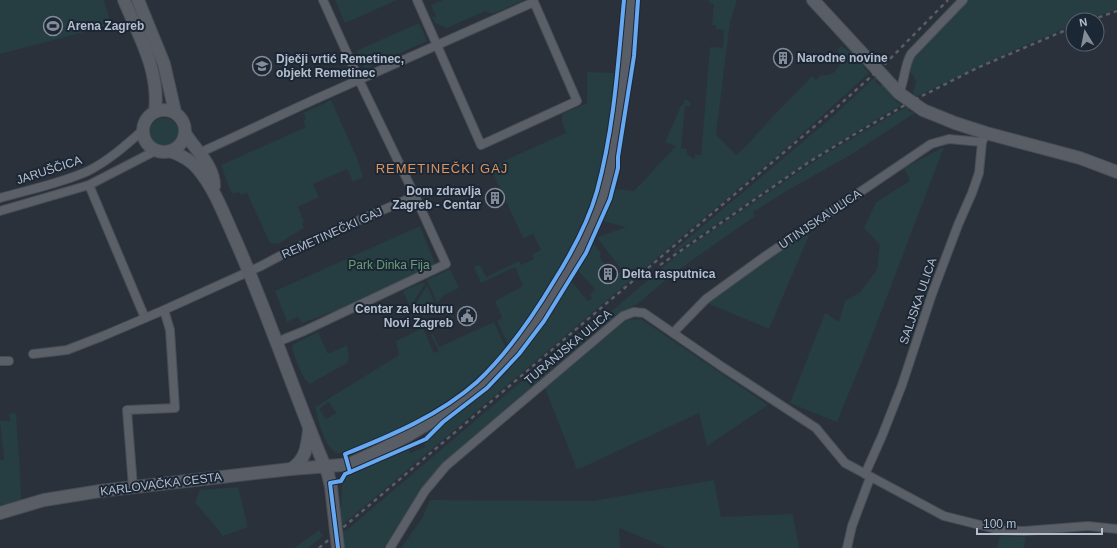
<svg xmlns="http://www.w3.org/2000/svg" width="1117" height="548" font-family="Helvetica,sans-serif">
	<rect width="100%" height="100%" fill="#2a313a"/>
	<!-- green -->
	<g fill="#263d41" fill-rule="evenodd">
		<path d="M0,0H104L111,24L100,28L0,54Z"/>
		<path d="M335,0H397L345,23Z"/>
		<path d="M443,0H524L495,13L492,14L485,11L447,28L435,23L432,17H436L431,5Z"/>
		<path d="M708,0H737L730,22L716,135L736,155L746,146L773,116L812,76L816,80L821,75C833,76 838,71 841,60L837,49L842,46L848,51L850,50L869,73L791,144L340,527L342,483L346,476L409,449L410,453L425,447L424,442C432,439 437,429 444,424C460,411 478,400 492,386C525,356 549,319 571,281L588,301L592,298L590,295L595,289L578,271L594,244L601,253L600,257L606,267L599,274L610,286L619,278L616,275L622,270L598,239V237L626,227L602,221L616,189L634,191L676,146L665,142L681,106L683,105L685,99L690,102L691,106H685L681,148L687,149V154L694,159L695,155H701L710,47L723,48L724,30L716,29V25H712L714,4H711Z"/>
		<path d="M967,0H1117V9L1086,20H1073V25L1021,47L915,97L913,91C922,74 905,75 909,63C915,46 953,14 967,0Z"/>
		<path d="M419,23L427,41L365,69L356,51Z"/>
		<path d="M587,72L614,73C612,95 611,117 607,139C599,194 575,244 546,290C534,309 522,328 508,345L497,321L502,318L495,301L523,286L515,267L481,283L474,267L480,265L486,277L519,261L521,265L534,259L532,254L541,250L533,234L523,238L490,167L566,133L562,121V114L587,103Z"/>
		<path d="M875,77L877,79L875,81L880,86L882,84L895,97L894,99L901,105C822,150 749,202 674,253L673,251L831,118Z"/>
		<path d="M331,100L356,156L363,177L353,182L347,169L313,184L319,197L298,207L304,222L302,223L304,228L278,244L270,243L247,193L241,195L239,192L234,194L230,190L221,165L306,127L303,121L306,119L303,113Z"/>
		<path d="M906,107L909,108L908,110L911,112L912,111L915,113L852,154L785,192L753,212L755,216L670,276L639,303L620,314L586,340L442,465L433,474L422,490L384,548H344L341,533L348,529L598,316L601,320L681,252L824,155Z"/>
		<circle cx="164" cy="132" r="14"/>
		<path d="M944,147L867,349L837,422L790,403L825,313L839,322L845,301L860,292L877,270L880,245L864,228L876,202L910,181L904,168Z"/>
		<path d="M420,226L437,268C393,288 348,307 302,323L298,317L287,322L275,291Z"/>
		<path d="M811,231L769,329L705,302L761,262Z"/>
		<path d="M450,269L459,288L444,295L437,303L427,280Z"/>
		<path d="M424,282L425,284L410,307L403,291Z"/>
		<path d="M427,285L435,304L413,314L412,310Z"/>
		<path d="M641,319L768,405L707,446L699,413L577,470L545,388L626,320Z"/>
		<path d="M494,322L506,348C470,389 434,413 384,435C370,442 356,449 342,453H336C323,444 319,422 315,407L396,357L399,354L396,341L423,328L434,353L439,351L431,335L433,334L439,347ZM329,402L336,413L326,419L319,409Z"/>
		<path d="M318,332L328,354L347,345L349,357L347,363L310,384C303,381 293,354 292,346L294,344Z"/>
		<path d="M16,413L21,488V501L12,504L0,505V460L4,459L0,421H10L9,414Z"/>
		<path d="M714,480L721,517L793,514L799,548H667L619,528L620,548H401L422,518L430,500L592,501Z"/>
		<path d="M238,487L248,527L223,536L195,502L200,490Z"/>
		<path d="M319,530L323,536L308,548H294Z"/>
		<path d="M1000,536L1026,537L1024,548H997Z"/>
	</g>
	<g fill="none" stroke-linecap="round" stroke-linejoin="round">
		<defs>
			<g id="street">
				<path d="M899,93C905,80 904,66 911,54L963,0"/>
				<path d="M199,153C239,135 278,116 318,98C390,66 462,34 534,2L577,101L481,145L417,0"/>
				<path d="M89,185L145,318"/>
				<path d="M0,198C28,190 62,183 88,171C108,161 125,146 142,131"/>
				<path d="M0,211L89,185L155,151"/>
				<path d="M673,333L706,299L764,257L931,144L949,139L982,142"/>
				<path d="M277,342L304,331L446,264L415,196L359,80L323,0"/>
				<path d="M33,354L67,350L103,336L164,310L261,266L293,249L415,196"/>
				<path d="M0,361H9"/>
				<path d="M865,474L882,436L902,385L932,294L958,225L972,193L979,173L982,142L984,138"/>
				<path d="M133,487L127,410L175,408L170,330L164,310"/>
				<path d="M390,548L425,491L446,466L623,316L634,312L644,313L721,366L816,428L845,463L944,516L1000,530L1024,531L1088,526L1117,529"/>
				<path d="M847,548L852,526L870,478"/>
			</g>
			<g id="secondary">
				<path d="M124,0C139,36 160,71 155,112"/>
				<path d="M138,0L164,64L175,112"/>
				<path d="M813,0L899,93L923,110L955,123L986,133L1080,158L1117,172"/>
				<circle cx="164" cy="131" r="21"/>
				<path d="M185,133C195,150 214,165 214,186"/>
				<path d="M170,151C181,155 191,160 198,169C215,189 224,215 235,239C269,316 295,396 328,474L331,487L338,548"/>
				<path d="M291,469C306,460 307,446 309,431"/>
				<path d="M0,513L44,500L100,491L291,469L342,465L352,463C390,447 424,428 457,404C469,395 481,386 492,376C518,350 539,320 558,289C575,262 591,231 601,200C607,180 611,159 614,138C622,92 626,46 630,0"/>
			</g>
		</defs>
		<!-- street casing -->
		<use href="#street" stroke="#484d54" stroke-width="10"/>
		<!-- secondary casing -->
		<use href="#secondary" stroke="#484d54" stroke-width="14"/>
		<!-- street -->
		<use href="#street" stroke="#5a5f68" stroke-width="8"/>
		<!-- secondary -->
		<use href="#secondary" stroke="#595e66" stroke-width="12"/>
		<!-- rail -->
		<g stroke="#595e66" stroke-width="2.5" stroke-dasharray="4 4" stroke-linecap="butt">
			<path d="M1091,20L1117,11"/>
			<path d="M660,265L809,162L855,134L910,102L977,68L1073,27"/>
			<path d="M319,548L836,108L885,64L948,0"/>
		</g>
		<defs>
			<g id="cycleway">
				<path d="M350,472L345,454C390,436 440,415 477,382C508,353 532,318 554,281C571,254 588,223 597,191C614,129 618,64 624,0"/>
				<path d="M338,548L330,483L341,481L345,474L350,472L426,439L443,422L487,388L519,354L544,321L586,253L610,199L618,168V157L634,56L638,0"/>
			</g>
		</defs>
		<!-- cycleway casing -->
		<use href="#cycleway" stroke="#1c2736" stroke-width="6"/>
		<!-- cycleway -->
		<use href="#cycleway" stroke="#66a8f1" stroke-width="4"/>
	</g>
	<!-- icons -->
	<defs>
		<symbol id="stadium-ring" viewBox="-11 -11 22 22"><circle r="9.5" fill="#1c2736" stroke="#848c98" stroke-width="1.5"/><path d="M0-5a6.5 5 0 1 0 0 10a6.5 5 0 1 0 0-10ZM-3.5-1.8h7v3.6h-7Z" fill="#848c98"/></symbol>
		<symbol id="building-ring" viewBox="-11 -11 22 22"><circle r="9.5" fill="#1c2736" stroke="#848c98" stroke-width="1.5"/><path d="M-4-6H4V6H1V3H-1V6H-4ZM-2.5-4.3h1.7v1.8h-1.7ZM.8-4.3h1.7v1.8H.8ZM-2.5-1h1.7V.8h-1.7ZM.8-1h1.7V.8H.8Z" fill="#848c98"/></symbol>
		<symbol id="school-ring" viewBox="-11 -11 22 22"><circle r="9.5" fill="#1c2736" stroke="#848c98" stroke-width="1.5"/><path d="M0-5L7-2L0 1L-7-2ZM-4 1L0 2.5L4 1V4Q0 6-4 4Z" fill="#848c98"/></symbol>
		<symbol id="civic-ring" viewBox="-11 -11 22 22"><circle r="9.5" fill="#1c2736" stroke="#848c98" stroke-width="1.5"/><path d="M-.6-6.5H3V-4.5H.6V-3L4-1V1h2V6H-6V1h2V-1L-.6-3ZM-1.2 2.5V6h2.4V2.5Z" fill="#848c98"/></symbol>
	</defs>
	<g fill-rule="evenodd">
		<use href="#stadium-ring" x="42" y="15" width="22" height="22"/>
		<use href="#building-ring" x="772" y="47" width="22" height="22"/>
		<use href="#school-ring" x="251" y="55" width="22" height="22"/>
		<use href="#building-ring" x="484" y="187" width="22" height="22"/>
		<use href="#building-ring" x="597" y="263" width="22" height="22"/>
		<use href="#civic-ring" x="456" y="305" width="22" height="22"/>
	</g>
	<g text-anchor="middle" stroke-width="4" stroke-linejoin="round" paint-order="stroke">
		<!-- poi labels -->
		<g font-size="12" font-weight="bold" fill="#b4bdcb" stroke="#1c2736" text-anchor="start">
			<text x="67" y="30">Arena Zagreb</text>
			<text x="797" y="62">Narodne novine</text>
			<text x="276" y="63">Dječji vrtić Remetinec,<tspan x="276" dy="14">objekt Remetinec</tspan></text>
			<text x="481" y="195" text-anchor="end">Dom zdravlja<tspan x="481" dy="14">Zagreb - Centar</tspan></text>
			<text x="622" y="278">Delta rasputnica</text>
			<text x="453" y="313" text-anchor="end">Centar za kulturu<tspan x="453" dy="14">Novi Zagreb</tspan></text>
		</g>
		<!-- street labels -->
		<g font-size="12" fill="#b4bdcb" stroke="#1c2736">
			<text transform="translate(49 170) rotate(-18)" y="4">JARUŠČICA</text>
			<text transform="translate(820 219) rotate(-34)" y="4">UTINJSKA ULICA</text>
			<text transform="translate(332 233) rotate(-24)" y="4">REMETINEČKI GAJ</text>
			<text transform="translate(918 301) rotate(-71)" y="4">SALJSKA ULICA</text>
			<text transform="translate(568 347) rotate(-40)" y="4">TURANJSKA ULICA</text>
			<text transform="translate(161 484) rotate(-7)" y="4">KARLOVAČKA CESTA</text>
		</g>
		<!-- park labels -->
		<g font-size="12" fill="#699e75" stroke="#1c2736">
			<text x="389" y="269">Park Dinka Fija</text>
		</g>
		<!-- neighbourhood labels -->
		<g font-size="13" letter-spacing="1" fill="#de935c" stroke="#1c2736">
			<text x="442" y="173">REMETINEČKI GAJ</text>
		</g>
	</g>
	<!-- north arrow -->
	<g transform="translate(1085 32) rotate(350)"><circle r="19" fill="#1c2736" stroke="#596372"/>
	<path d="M0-3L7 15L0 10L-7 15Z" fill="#848c98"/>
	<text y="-6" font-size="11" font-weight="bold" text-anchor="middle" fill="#b4bdcb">N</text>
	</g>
	<!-- scale -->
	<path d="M977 528v6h125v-6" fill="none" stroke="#b4bdcb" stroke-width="2"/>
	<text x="983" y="528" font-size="12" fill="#b4bdcb" stroke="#1c2736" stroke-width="3" paint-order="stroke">100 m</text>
</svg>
